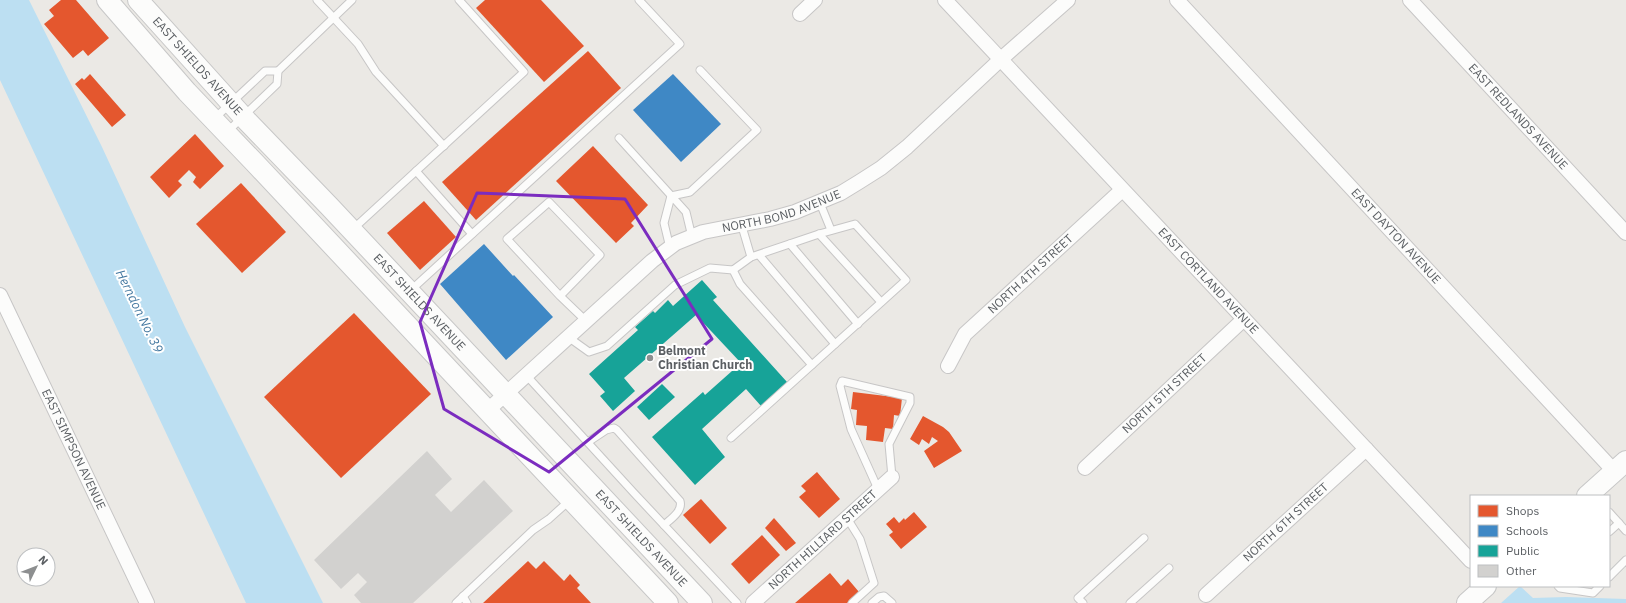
<svg xmlns="http://www.w3.org/2000/svg" width="1626" height="603" font-family="'IBM Plex Sans',sans-serif">
	<rect width="100%" height="100%" fill="#ebe9e5"/>
	<!-- water -->
	<g fill="#bcdff2">
		<path d="M0,0H29L102,147L185,327L323,603H246L0,80Z"/>
		<path d="M1520,586L1533,598L1566,597L1626,599V603H1501Z"/>
	</g>
	<!-- shops -->
	<g fill="#e4572e">
		<path d="M61,0H76L109,38L88,56L83,50L73,58L44,24L54,16L49,10Z"/>
		<path d="M485,0H541L584,46L544,82L476,8Z"/>
		<path d="M588,51L621,88L476,220L442,182Z"/>
		<path d="M90,74L126,115L112,127L75,84L82,78L84,80Z"/>
		<path d="M195,134L224,166L200,189L193,182L196,177L189,170L178,181L182,185L169,198L150,177Z"/>
		<path d="M593,146L648,205L631,223L634,226L616,243L556,181Z"/>
		<path d="M241,183L286,232L242,273L196,224Z"/>
		<path d="M424,201L456,237L420,270L387,233Z"/>
		<path d="M354,313L431,394L341,478L264,397Z"/>
		<path d="M853,392L902,398L900,416L894,415L893,429L885,428L883,442L866,440L867,426L856,425L857,410L851,409Z"/>
		<path d="M923,416L943,427L949,432L962,451L934,468L924,451L938,441L932,437L929,444L922,439L919,445L910,439Z"/>
		<path d="M817,472L840,499L819,518L799,497L806,491L801,486Z"/>
		<path d="M701,499L727,528L710,544L683,515Z"/>
		<path d="M914,512L927,527L901,549L889,535L893,532L886,524L894,517L899,523L904,518L905,520Z"/>
		<path d="M774,518L796,543L786,551L765,528Z"/>
		<path d="M762,535L780,555L749,584L731,564Z"/>
		<path d="M528,561L536,569L544,561L564,581L570,574L580,585L577,588L591,603H483Z"/>
		<path d="M830,573L841,586L848,579L859,592L847,603H795Z"/>
	</g>
	<!-- schools -->
	<g fill="#3f88c5">
		<path d="M673,74L721,124L681,162L633,110Z"/>
		<path d="M484,244L513,276L514,275L553,317L506,360L440,284Z"/>
	</g>
	<!-- public -->
	<g fill="#17a398">
		<path d="M702,280L717,297L713,300L787,382L761,406L746,389L702,429L725,457L695,485L652,437L703,392L705,395L741,363L696,315L624,378L635,391L613,411L600,396L605,392L589,374L638,330L635,327L653,311L655,313L668,300L673,306Z"/>
		<path d="M662,384L675,397L649,420L637,407Z"/>
	</g>
	<!-- building -->
	<path fill="#d2d1cf" d="M427,451L452,479L435,495L451,512L484,480L513,511L413,603H361L354,595L367,582L358,573L341,589L314,560Z"/>
	<g fill="none" stroke-linecap="round" stroke-linejoin="round">
		<defs>
			<g id="lane">
				<path d="M317,0L358,44L376,72L444,146"/>
				<path d="M278,71L352,0"/>
				<path d="M215,118L265,71H278L277,84L227,132"/>
				<path d="M619,138L686,212L692,237"/>
				<path d="M416,171L472,234"/>
				<path d="M671,196L690,192L757,130L700,70"/>
				<path d="M820,203L831,230"/>
				<path d="M741,223L751,257"/>
				<path d="M352,230L524,72L459,0"/>
				<path d="M819,234L881,302"/>
				<path d="M790,244L858,324"/>
				<path d="M670,248L664,223L671,196"/>
				<path d="M759,255L835,344"/>
				<path d="M733,270L740,284L812,365"/>
				<path d="M411,290L680,44L639,0"/>
				<path d="M560,296L600,255L549,202L507,239L560,296L586,321"/>
				<path d="M568,337L589,352L607,346L675,285L710,268L733,270L751,257L819,234L855,224L906,280L731,438"/>
				<path d="M526,375L634,493L737,603"/>
				<path d="M588,442L606,430L614,428L617,430L680,501C683,511 671,519 664,525"/>
				<path d="M878,489L851,429L840,386L842,381L910,397V403L889,444L892,477"/>
				<path d="M1609,512L1626,531"/>
				<path d="M847,518L860,539L874,583L852,603"/>
				<path d="M1609,532L1619,523"/>
				<path d="M1609,577L1626,560"/>
				<path d="M1558,586L1560,588L1593,593L1600,586"/>
				<path d="M463,596L467,603"/>
				<path d="M456,603L533,530L549,519L570,500"/>
				<path d="M872,603L879,597L884,596L892,603"/>
				<path d="M1083,603L1078,598L1144,538"/>
				<path d="M1130,603L1169,568"/>
			</g>
			<g id="street">
				<path id="s1" d="M945,0L1471,561"/>
				<path id="s2" d="M1177,0L1614,471"/>
				<path id="s3" d="M1410,0L1626,233"/>
				<path d="M800,14L815,0"/>
				<path id="s4" d="M0,295L147,603"/>
				<path id="s5" d="M948,366L965,334L1122,190"/>
				<path id="s6" d="M488,410L652,261L676,243L703,232L770,219L795,212L841,193L859,182L881,168L907,147L1001,59L1068,0"/>
				<path id="s7" d="M1085,468L1244,319"/>
				<path id="s8" d="M1206,595L1366,449"/>
				<path id="s9" d="M753,603L892,477"/>
			</g>
			<g id="secondary">
				<path d="M107,0L187,92L254,162L668,603"/>
				<path id="s10" d="M138,0L247,121L329,206L702,603"/>
				<path d="M1587,496L1626,461"/>
				<path d="M1467,603L1486,586"/>
			</g>
		</defs>
		<!-- lane casing -->
		<use href="#lane" stroke="#c7c6c6" stroke-width="9"/>
		<!-- street casing -->
		<use href="#street" stroke="#c7c6c6" stroke-width="16"/>
		<!-- secondary casing -->
		<use href="#secondary" stroke="#c7c7c7" stroke-width="22"/>
		<!-- lane -->
		<use href="#lane" stroke="#fcfcfb" stroke-width="7"/>
		<!-- street -->
		<use href="#street" stroke="#fcfcfb" stroke-width="14"/>
		<!-- secondary -->
		<use href="#secondary" stroke="#fcfcfb" stroke-width="20"/>
	</g>
	<!-- marked area -->
	<path fill="none" stroke="#7b2cbf" stroke-width="3" stroke-linejoin="round" d="M477,193L625,199L712,339L549,472L444,409L420,322Z"/>
	<!-- markers -->
	<circle fill="#8d8f90" stroke="#fff" stroke-width="1.5" cx="650" cy="358" r="4"/>
	<g text-anchor="middle" stroke-width="4" stroke-linejoin="round" paint-order="stroke">
		<!-- street labels -->
		<g font-size="12" fill="#5b5f63" stroke="#fff">
			<text dy="4" stroke="none"><textPath href="#s10" startOffset="89">EAST SHIELDS AVENUE</textPath></text>
			<text dy="4" stroke="none"><textPath href="#s3" startOffset="159">EAST REDLANDS AVENUE</textPath></text>
			<text dy="4" stroke="none"><textPath href="#s6" startOffset="362">NORTH BOND AVENUE</textPath></text>
			<text dy="4" stroke="none"><textPath href="#s2" startOffset="322">EAST DAYTON AVENUE</textPath></text>
			<text dy="4" stroke="none"><textPath href="#s5" startOffset="125">NORTH 4TH STREET</textPath></text>
			<text dy="4" stroke="none"><textPath href="#s1" startOffset="385">EAST CORTLAND AVENUE</textPath></text>
			<text dy="4" stroke="none"><textPath href="#s10" startOffset="413">EAST SHIELDS AVENUE</textPath></text>
			<text dy="4" stroke="none"><textPath href="#s7" startOffset="109">NORTH 5TH STREET</textPath></text>
			<text dy="4" stroke="none"><textPath href="#s4" startOffset="171">EAST SIMPSON AVENUE</textPath></text>
			<text dy="4" stroke="none"><textPath href="#s8" startOffset="108">NORTH 6TH STREET</textPath></text>
			<text dy="4" stroke="none"><textPath href="#s10" startOffset="737">EAST SHIELDS AVENUE</textPath></text>
			<text dy="4" stroke="none"><textPath href="#s9" startOffset="94">NORTH HILLIARD STREET</textPath></text>
		</g>
		<!-- poi labels -->
		<g font-size="12" font-weight="bold" fill="#5b5f63" stroke="#fff" text-anchor="start">
			<text x="658" y="355">Belmont<tspan x="658" dy="14">Christian Church</tspan></text>
		</g>
		<!-- water labels -->
		<g font-size="13" font-style="italic" fill="#4478a0" stroke="#fff">
			<text transform="translate(140 311) rotate(64)" y="5">Herndon No. 39</text>
		</g>
	</g>
	<!-- legend -->
	<rect x="1470" y="495" width="140" height="92" fill="#ffffff" stroke="#bdbfc1"/>
	<rect x="1478" y="505" width="20" height="12" fill="#e4572e" stroke="#bdbfc1"/>
	<text x="1506" y="515" font-size="12" fill="#5b5f63">Shops</text>
	<rect x="1478" y="525" width="20" height="12" fill="#3f88c5" stroke="#bdbfc1"/>
	<text x="1506" y="535" font-size="12" fill="#5b5f63">Schools</text>
	<rect x="1478" y="545" width="20" height="12" fill="#17a398" stroke="#bdbfc1"/>
	<text x="1506" y="555" font-size="12" fill="#5b5f63">Public</text>
	<rect x="1478" y="565" width="20" height="12" fill="#d2d1cf" stroke="#bdbfc1"/>
	<text x="1506" y="575" font-size="12" fill="#5b5f63">Other</text>
	<!-- north arrow -->
	<g transform="translate(36 567) rotate(47)"><circle r="19" fill="#ffffff" stroke="#bdbfc1"/>
	<path d="M0-3L7 15L0 10L-7 15Z" fill="#8d8f90"/>
	<text y="-6" font-size="11" font-weight="bold" text-anchor="middle" fill="#5b5f63">N</text>
	</g>
</svg>
